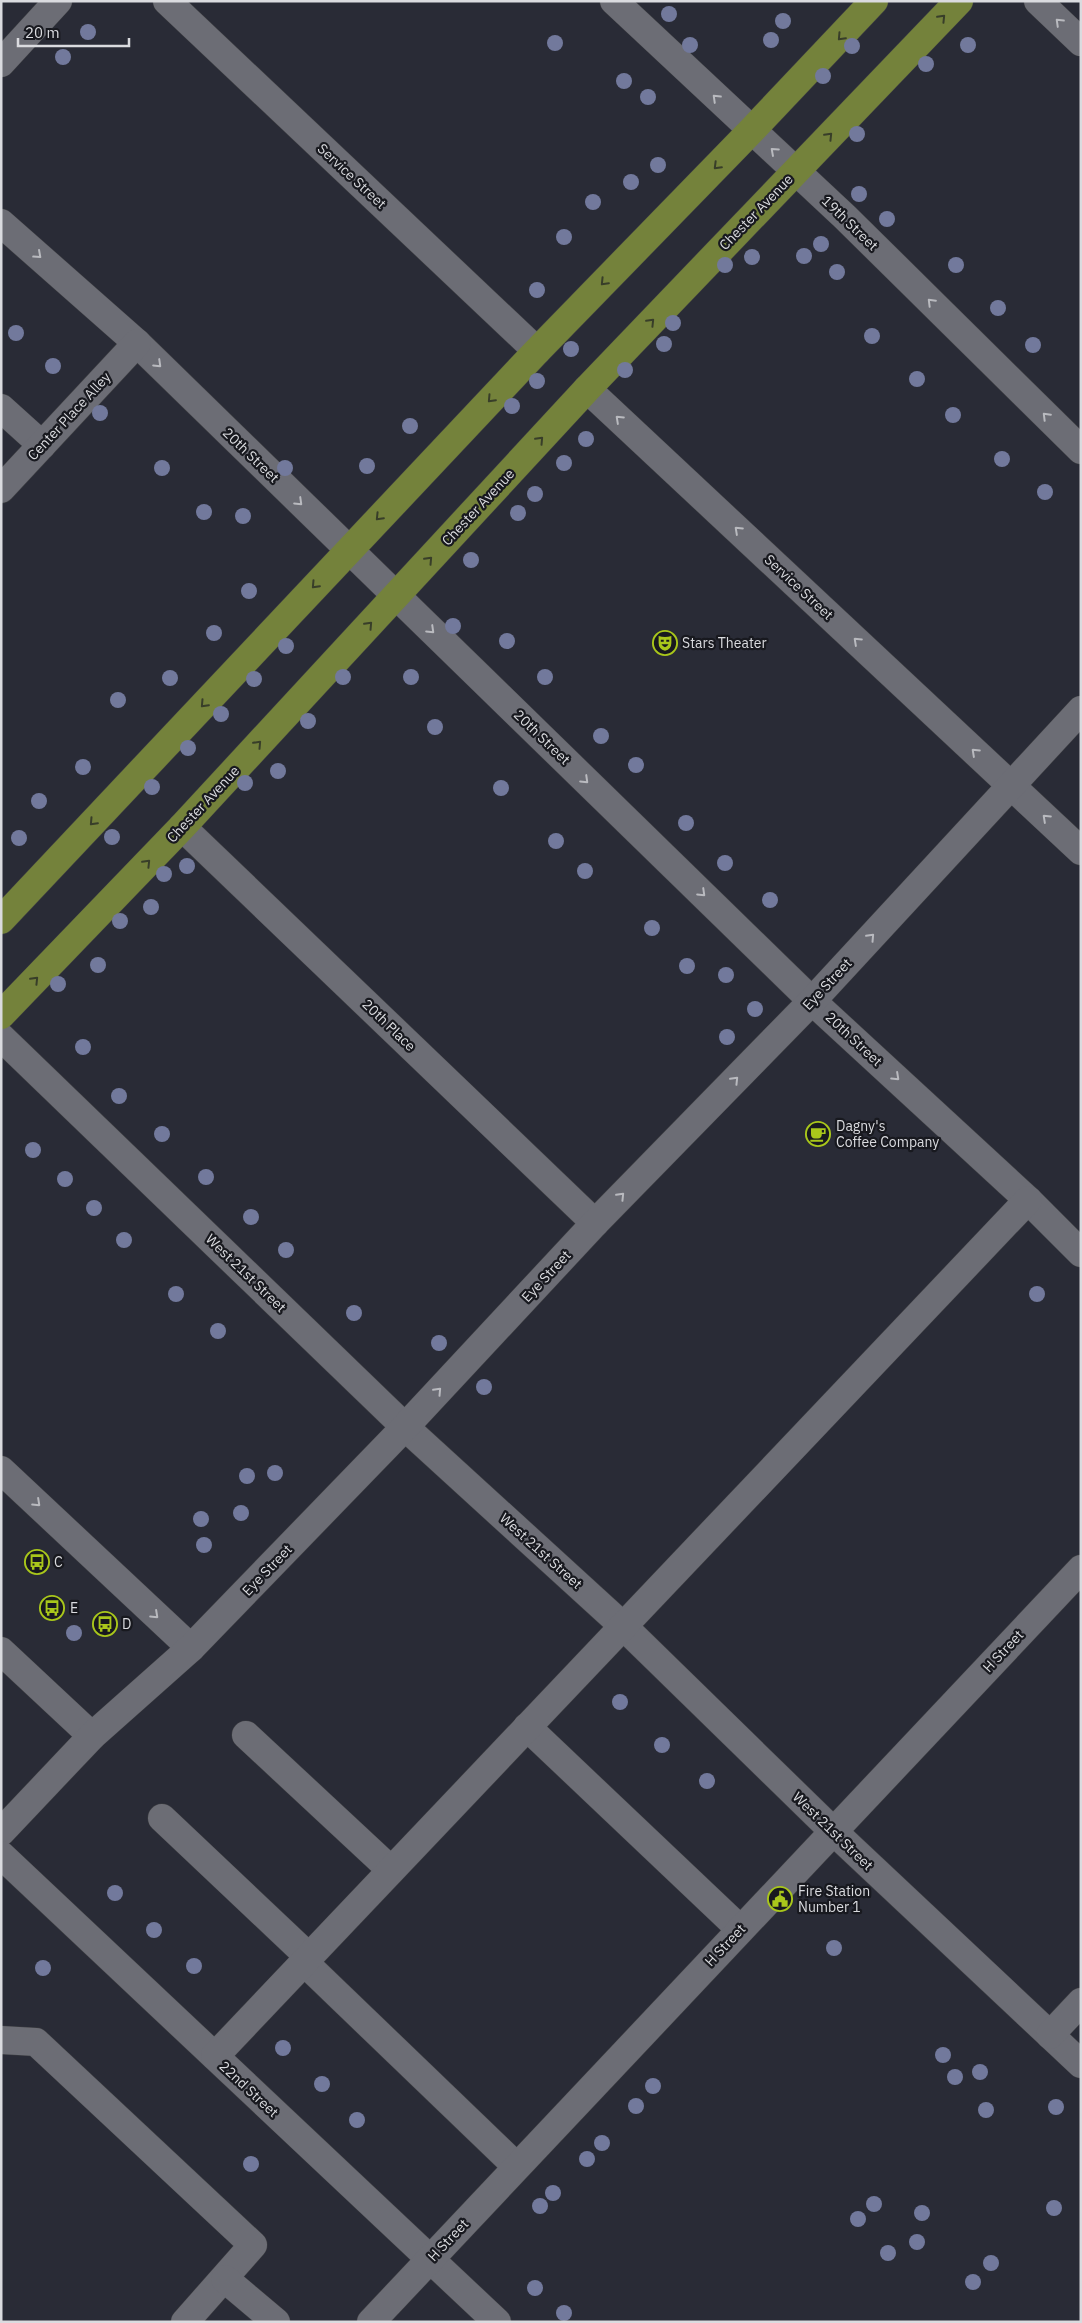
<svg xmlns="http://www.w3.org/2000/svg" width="1082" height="2323" font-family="'IBM Plex Sans',sans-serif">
	<rect width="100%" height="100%" fill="#212329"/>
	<!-- built -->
	<rect fill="#292b36" x="1" y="1" width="1080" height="2321"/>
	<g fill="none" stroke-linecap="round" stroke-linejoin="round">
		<defs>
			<g id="minor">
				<path d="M167,1L537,351"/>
				<path d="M614,1L845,217L1081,450"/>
				<path d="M1038,1L1081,42"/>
				<path d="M1,63L58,1"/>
				<path d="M1,223L137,343L812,1001L1028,1200L1081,1253"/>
				<path d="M587,389L1081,851"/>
				<path d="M1,408L42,445"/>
				<path d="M1,489L137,343"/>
				<path d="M182,827L595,1223"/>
				<path d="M1,1037L405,1427L623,1626L833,1831L1081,2064"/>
				<path d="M1,1470L191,1648"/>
				<path d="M1,1651L92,1736"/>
				<path d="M527,1727L740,1929"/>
				<path d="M246,1735L391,1870"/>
				<path d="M162,1818L309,1957"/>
				<path d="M1,1832L92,1736L191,1648L405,1427L595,1223L812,1001L1081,710"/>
				<path d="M1,1855L497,2322"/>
				<path d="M304,1962L516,2166"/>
				<path d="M1050,2035L1081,2002"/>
				<path d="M1,2040L36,2042L253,2245L185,2322"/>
				<path d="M215,2056L1028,1200"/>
				<path d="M225,2279L276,2322"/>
				<path d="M371,2322L1081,1569"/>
			</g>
			<g id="major">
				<path d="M1,920L537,351L751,131L874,1"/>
				<path d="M1,1015L182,827L587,389L959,1"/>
			</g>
		</defs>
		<!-- minor casing -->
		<use href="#minor" stroke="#3d3e42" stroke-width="29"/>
		<!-- major casing -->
		<use href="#major" stroke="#3d3e42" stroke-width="29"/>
		<!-- minor -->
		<use href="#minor" stroke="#6c6d75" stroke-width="28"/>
		<!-- major -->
		<use href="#major" stroke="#74823b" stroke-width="28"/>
	</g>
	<!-- trees -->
	<g fill="#72799c">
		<circle cx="669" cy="14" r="8"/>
		<circle cx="783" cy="21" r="8"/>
		<circle cx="88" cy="32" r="8"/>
		<circle cx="771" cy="40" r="8"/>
		<circle cx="555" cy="43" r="8"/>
		<circle cx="690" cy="45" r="8"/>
		<circle cx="968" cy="45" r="8"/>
		<circle cx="852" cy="46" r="8"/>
		<circle cx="63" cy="57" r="8"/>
		<circle cx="926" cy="64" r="8"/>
		<circle cx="823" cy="76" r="8"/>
		<circle cx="624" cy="81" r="8"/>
		<circle cx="648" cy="97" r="8"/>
		<circle cx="857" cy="134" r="8"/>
		<circle cx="658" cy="165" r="8"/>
		<circle cx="631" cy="182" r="8"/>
		<circle cx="859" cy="194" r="8"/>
		<circle cx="593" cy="202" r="8"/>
		<circle cx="887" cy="219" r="8"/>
		<circle cx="564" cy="237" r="8"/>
		<circle cx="821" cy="244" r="8"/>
		<circle cx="804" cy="256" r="8"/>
		<circle cx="752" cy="257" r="8"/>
		<circle cx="725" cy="265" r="8"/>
		<circle cx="956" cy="265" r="8"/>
		<circle cx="837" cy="272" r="8"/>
		<circle cx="537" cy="290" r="8"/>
		<circle cx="998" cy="308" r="8"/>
		<circle cx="673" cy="323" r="8"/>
		<circle cx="16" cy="333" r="8"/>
		<circle cx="872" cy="336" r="8"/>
		<circle cx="664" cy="344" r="8"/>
		<circle cx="1033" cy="345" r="8"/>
		<circle cx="571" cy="349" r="8"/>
		<circle cx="53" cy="366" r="8"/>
		<circle cx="625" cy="370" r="8"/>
		<circle cx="917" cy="379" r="8"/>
		<circle cx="537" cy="381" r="8"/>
		<circle cx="512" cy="406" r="8"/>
		<circle cx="100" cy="413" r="8"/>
		<circle cx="953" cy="415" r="8"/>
		<circle cx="410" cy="426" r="8"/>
		<circle cx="586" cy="439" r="8"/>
		<circle cx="1002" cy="459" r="8"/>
		<circle cx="564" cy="463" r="8"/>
		<circle cx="367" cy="466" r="8"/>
		<circle cx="162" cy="468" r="8"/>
		<circle cx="285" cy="468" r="8"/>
		<circle cx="1045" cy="492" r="8"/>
		<circle cx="535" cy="494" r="8"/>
		<circle cx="204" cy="512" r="8"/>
		<circle cx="518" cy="513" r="8"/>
		<circle cx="243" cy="516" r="8"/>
		<circle cx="471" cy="560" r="8"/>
		<circle cx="249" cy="591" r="8"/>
		<circle cx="453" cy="626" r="8"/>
		<circle cx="214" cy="633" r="8"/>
		<circle cx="507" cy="641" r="8"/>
		<circle cx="286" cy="646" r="8"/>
		<circle cx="343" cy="677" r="8"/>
		<circle cx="411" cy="677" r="8"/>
		<circle cx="545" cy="677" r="8"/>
		<circle cx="170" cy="678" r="8"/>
		<circle cx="254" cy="679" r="8"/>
		<circle cx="118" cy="700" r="8"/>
		<circle cx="221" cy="714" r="8"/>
		<circle cx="308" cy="721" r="8"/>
		<circle cx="435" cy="727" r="8"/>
		<circle cx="601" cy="736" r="8"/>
		<circle cx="188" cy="748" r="8"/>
		<circle cx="636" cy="765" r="8"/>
		<circle cx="83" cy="767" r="8"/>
		<circle cx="278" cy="771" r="8"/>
		<circle cx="245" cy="783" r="8"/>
		<circle cx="152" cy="787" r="8"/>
		<circle cx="501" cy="788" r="8"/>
		<circle cx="39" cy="801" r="8"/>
		<circle cx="686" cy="823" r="8"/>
		<circle cx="112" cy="837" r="8"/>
		<circle cx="19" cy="838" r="8"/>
		<circle cx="556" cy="841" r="8"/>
		<circle cx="725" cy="863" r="8"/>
		<circle cx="187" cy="866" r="8"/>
		<circle cx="585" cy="871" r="8"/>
		<circle cx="164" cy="874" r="8"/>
		<circle cx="770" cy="900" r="8"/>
		<circle cx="151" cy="907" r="8"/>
		<circle cx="120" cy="921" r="8"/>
		<circle cx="652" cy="928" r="8"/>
		<circle cx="98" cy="965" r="8"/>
		<circle cx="687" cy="966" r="8"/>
		<circle cx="726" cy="975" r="8"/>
		<circle cx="58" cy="984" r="8"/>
		<circle cx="755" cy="1009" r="8"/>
		<circle cx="727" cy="1037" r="8"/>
		<circle cx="83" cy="1047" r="8"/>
		<circle cx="119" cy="1096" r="8"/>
		<circle cx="162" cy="1134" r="8"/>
		<circle cx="33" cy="1150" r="8"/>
		<circle cx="206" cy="1177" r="8"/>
		<circle cx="65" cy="1179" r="8"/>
		<circle cx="94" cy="1208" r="8"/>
		<circle cx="251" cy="1217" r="8"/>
		<circle cx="124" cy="1240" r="8"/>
		<circle cx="286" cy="1250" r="8"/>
		<circle cx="176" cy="1294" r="8"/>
		<circle cx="1037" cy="1294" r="8"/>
		<circle cx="354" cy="1313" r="8"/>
		<circle cx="218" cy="1331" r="8"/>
		<circle cx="439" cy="1343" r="8"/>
		<circle cx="484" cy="1387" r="8"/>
		<circle cx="275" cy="1473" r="8"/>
		<circle cx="247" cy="1476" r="8"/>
		<circle cx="241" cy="1513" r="8"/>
		<circle cx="201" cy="1519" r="8"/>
		<circle cx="204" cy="1545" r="8"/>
		<circle cx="74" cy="1633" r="8"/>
		<circle cx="620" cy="1702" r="8"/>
		<circle cx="662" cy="1745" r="8"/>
		<circle cx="707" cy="1781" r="8"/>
		<circle cx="115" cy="1893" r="8"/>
		<circle cx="154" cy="1930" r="8"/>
		<circle cx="834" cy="1948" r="8"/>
		<circle cx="194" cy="1966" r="8"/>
		<circle cx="43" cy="1968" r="8"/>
		<circle cx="283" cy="2048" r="8"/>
		<circle cx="943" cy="2055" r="8"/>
		<circle cx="980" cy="2072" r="8"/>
		<circle cx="955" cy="2077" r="8"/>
		<circle cx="322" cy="2084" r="8"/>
		<circle cx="653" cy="2086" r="8"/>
		<circle cx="636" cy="2106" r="8"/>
		<circle cx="1056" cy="2107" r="8"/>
		<circle cx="986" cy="2110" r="8"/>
		<circle cx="357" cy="2120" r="8"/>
		<circle cx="602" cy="2143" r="8"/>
		<circle cx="587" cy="2159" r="8"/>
		<circle cx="251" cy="2164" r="8"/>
		<circle cx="553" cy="2193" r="8"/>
		<circle cx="874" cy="2204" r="8"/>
		<circle cx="540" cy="2206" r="8"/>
		<circle cx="1054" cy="2208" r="8"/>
		<circle cx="922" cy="2213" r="8"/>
		<circle cx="858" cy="2219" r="8"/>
		<circle cx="917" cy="2242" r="8"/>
		<circle cx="888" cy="2253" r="8"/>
		<circle cx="991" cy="2263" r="8"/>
		<circle cx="973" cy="2282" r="8"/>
		<circle cx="535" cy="2288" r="8"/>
		<circle cx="564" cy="2313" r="8"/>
	</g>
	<!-- one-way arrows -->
	<defs><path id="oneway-chevron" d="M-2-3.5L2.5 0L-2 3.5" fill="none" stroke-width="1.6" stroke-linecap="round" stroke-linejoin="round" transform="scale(1.25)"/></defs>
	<g stroke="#383e29">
		<use href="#oneway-chevron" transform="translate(942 18) rotate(-46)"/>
		<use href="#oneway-chevron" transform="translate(841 37) rotate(133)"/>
		<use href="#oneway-chevron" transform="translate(829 136) rotate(-46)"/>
		<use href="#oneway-chevron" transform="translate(717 166) rotate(135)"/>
		<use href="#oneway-chevron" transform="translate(604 282) rotate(134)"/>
		<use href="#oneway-chevron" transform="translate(651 322) rotate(-46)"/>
		<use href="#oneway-chevron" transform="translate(491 399) rotate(133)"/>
		<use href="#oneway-chevron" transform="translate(540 440) rotate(-47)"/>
		<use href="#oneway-chevron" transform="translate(379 517) rotate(134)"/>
		<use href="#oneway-chevron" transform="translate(429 560) rotate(-47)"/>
		<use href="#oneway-chevron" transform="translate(315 585) rotate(133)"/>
		<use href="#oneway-chevron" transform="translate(369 625) rotate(-47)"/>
		<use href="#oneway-chevron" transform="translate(204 704) rotate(133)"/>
		<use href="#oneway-chevron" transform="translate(258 744) rotate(-47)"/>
		<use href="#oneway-chevron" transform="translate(93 822) rotate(133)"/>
		<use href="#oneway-chevron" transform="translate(147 863) rotate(-46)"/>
		<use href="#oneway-chevron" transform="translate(35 980) rotate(-46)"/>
	</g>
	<g stroke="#b9babf">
		<use href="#oneway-chevron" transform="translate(1059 22) rotate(-136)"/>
		<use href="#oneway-chevron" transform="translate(716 98) rotate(-136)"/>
		<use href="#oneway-chevron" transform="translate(774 151) rotate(-138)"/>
		<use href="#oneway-chevron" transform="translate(38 255) rotate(42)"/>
		<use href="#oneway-chevron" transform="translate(931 302) rotate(-135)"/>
		<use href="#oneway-chevron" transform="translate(158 364) rotate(44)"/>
		<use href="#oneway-chevron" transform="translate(1046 416) rotate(-135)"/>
		<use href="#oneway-chevron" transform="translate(619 419) rotate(-137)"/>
		<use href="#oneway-chevron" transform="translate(299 502) rotate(44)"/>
		<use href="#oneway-chevron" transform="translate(738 530) rotate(-137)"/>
		<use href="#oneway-chevron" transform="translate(431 630) rotate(44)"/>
		<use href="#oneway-chevron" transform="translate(857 641) rotate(-137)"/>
		<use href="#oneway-chevron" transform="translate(975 752) rotate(-137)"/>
		<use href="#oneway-chevron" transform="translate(585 780) rotate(44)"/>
		<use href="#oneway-chevron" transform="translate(1046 818) rotate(-137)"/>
		<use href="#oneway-chevron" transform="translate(702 893) rotate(44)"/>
		<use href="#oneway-chevron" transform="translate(871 937) rotate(-47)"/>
		<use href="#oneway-chevron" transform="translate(896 1077) rotate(43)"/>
		<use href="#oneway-chevron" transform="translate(735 1080) rotate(-46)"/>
		<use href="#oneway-chevron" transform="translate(621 1196) rotate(-46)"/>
		<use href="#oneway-chevron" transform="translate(438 1391) rotate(-47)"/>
		<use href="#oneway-chevron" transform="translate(37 1503) rotate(43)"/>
		<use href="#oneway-chevron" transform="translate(155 1615) rotate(43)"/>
	</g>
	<!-- icons -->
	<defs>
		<symbol id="theatre-ring" viewBox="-11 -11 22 22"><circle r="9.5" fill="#18191f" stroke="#a9c71b" stroke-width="1.5"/><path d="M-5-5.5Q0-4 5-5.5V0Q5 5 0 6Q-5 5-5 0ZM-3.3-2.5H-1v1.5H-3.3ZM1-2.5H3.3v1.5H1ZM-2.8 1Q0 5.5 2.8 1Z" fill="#a9c71b"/></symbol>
		<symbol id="cafe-ring" viewBox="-11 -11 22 22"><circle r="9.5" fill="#18191f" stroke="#a9c71b" stroke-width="1.5"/><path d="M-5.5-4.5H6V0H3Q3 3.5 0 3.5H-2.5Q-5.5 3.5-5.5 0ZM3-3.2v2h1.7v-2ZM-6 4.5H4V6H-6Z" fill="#a9c71b"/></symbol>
		<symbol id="bus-ring" viewBox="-11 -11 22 22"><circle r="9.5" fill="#18191f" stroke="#a9c71b" stroke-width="1.5"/><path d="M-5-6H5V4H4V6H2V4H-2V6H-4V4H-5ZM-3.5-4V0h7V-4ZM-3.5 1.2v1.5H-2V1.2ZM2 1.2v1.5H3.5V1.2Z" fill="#a9c71b"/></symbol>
		<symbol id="civic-ring" viewBox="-11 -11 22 22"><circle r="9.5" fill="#18191f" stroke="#a9c71b" stroke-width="1.5"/><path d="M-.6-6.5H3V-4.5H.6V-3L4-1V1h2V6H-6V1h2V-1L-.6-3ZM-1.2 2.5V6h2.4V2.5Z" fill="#a9c71b"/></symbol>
	</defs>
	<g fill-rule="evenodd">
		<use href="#theatre-ring" x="651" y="629" width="28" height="28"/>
		<use href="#cafe-ring" x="804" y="1120" width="28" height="28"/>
		<use href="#bus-ring" x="23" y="1548" width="28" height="28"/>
		<use href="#bus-ring" x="38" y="1594" width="28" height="28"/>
		<use href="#bus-ring" x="91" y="1610" width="28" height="28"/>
		<use href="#civic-ring" x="766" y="1885" width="28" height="28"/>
	</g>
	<g text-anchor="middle" stroke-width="4.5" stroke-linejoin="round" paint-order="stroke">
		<!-- street labels -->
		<g font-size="14" fill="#dadbdf" stroke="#18191f">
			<text transform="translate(352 176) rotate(43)" y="5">Service Street</text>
			<text transform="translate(756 212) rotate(-46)" y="5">Chester Avenue</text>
			<text transform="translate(850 223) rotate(44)" y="5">19th Street</text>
			<text transform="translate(69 416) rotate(-47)" y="5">Center Place Alley</text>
			<text transform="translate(251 455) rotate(44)" y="5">20th Street</text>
			<text transform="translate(478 507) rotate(-47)" y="5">Chester Avenue</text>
			<text transform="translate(799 587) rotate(43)" y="5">Service Street</text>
			<text transform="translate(542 737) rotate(44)" y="5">20th Street</text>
			<text transform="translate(203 804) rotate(-47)" y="5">Chester Avenue</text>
			<text transform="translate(827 984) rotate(-47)" y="5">Eye Street</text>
			<text transform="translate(389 1025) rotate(44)" y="5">20th Place</text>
			<text transform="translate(854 1039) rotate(43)" y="5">20th Street</text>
			<text transform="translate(246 1273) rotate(44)" y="5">West 21st Street</text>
			<text transform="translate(546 1276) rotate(-47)" y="5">Eye Street</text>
			<text transform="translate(541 1551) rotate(42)" y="5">West 21st Street</text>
			<text transform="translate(267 1570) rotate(-46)" y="5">Eye Street</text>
			<text transform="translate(1003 1651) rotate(-47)" y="5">H Street</text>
			<text transform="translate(833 1831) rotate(44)" y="5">West 21st Street</text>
			<text transform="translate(725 1945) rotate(-47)" y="5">H Street</text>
			<text transform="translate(249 2089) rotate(43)" y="5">22nd Street</text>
			<text transform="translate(448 2240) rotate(-47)" y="5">H Street</text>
		</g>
		<!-- poi labels -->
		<g font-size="14" fill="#dadbdf" stroke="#18191f" text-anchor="start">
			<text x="682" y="648">Stars Theater</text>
			<text x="836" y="1131">Dagny's<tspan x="836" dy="16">Coffee Company</tspan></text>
			<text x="54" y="1567">C</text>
			<text x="70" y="1613">E</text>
			<text x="122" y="1629">D</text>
			<text x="798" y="1896">Fire Station<tspan x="798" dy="16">Number 1</tspan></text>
		</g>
	</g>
	<!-- border -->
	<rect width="1082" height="2323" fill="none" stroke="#dadbdf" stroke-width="5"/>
	<!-- scale -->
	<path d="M18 38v8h111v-8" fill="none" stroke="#dadbdf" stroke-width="2.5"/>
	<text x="25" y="38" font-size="15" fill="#dadbdf" stroke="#18191f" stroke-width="4" paint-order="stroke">20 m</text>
</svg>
